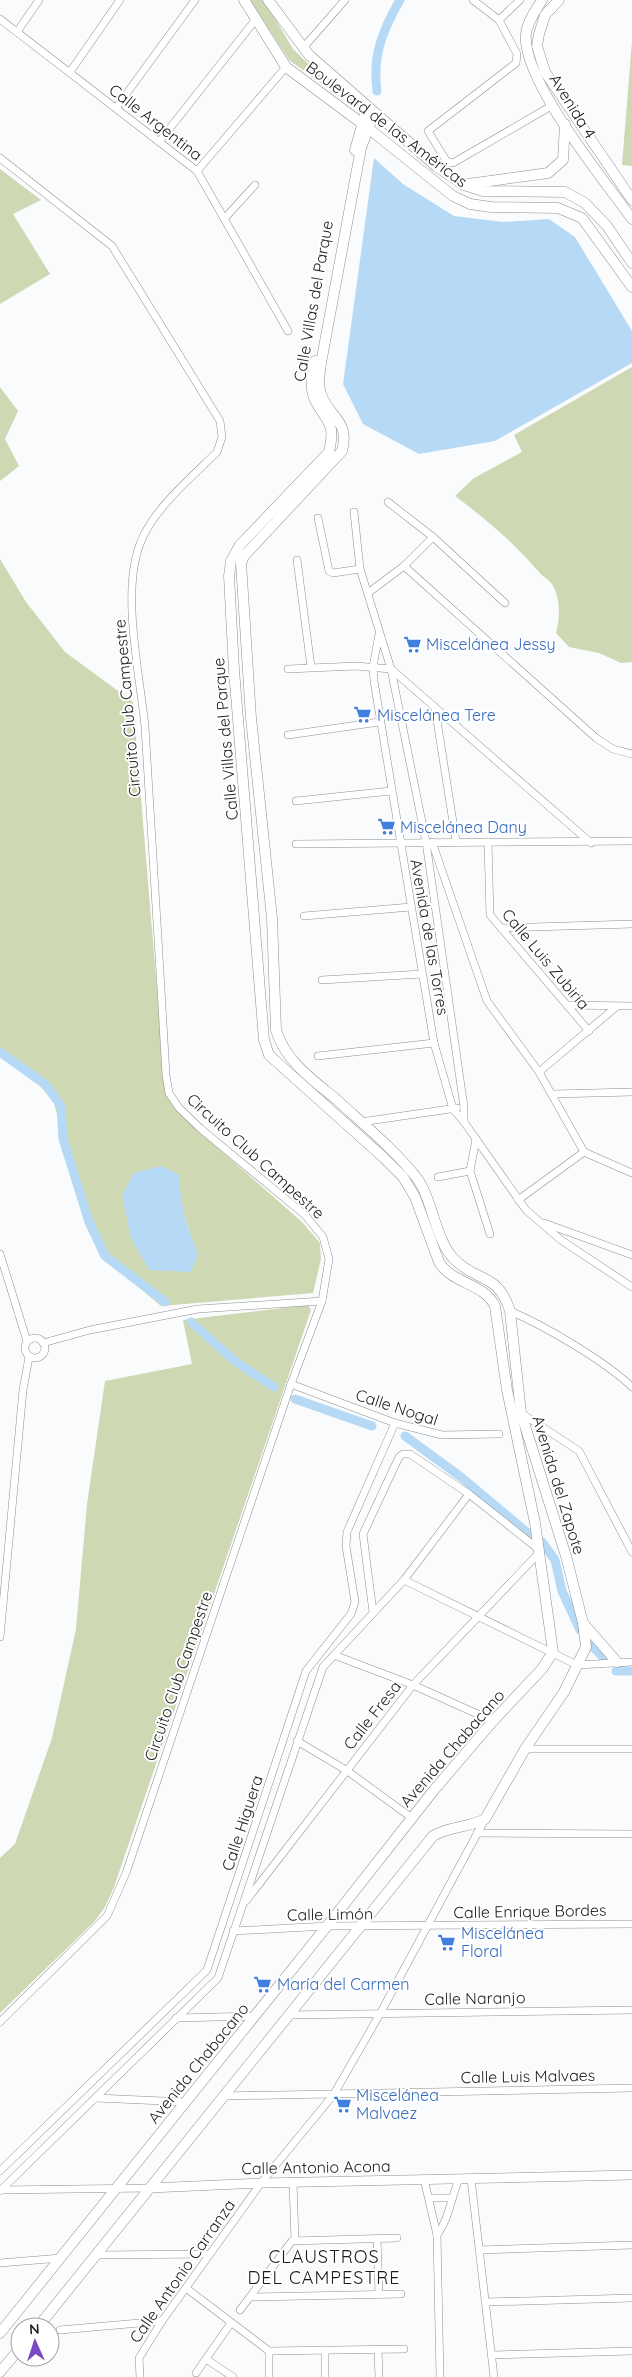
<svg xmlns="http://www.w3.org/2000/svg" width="632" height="2377" font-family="Quicksand,sans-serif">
	<rect width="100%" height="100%" fill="#fafbfc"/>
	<!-- green -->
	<g fill="#ced8b3" fill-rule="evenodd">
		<path d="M250,0H264L293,49L347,102L289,60Z"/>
		<path d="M632,41V166L622,165Z"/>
		<path d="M0,169L41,200L13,214L50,274L0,304Z"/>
		<path d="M632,367V662L621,663L599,653L569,647L556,633C560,618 561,599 552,584C548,579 542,576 538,571C513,542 486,519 455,496L474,478L522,452L514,435Z"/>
		<path d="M0,387L18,411L5,439L19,466L0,481Z"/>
		<path d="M0,559L26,602L65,652L133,702L165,1086L176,1108L211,1142L302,1222L320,1243L321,1259L313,1293L161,1306L104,1258L81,1204L54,1103L31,1075L0,1056ZM161,1166L178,1175C180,1204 187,1228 198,1254Z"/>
		<path d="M308,1305L311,1310L114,1887L105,1907L95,1921L0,2013V1858L15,1844L52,1738L76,1629L87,1504L105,1381L192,1364L183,1320Z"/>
	</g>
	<!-- water -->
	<g fill="#b6daf5">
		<path d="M374,158L403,184L454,216L503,222L549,219L575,237L632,331V363L495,441L419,454L363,424L343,384Z"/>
		<path d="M161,1166L179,1175C180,1204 187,1228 198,1254L191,1272L149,1270L131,1238L122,1195L134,1173Z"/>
	</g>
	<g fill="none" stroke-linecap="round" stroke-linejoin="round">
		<!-- canal -->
		<g stroke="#b6daf5" stroke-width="9">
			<path d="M377,91C372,56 383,29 400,0"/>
			<path d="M0,1052L46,1085L61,1106L63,1139L89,1222L105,1256L165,1302"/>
			<path d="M191,1322L236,1362L274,1387"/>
			<path d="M295,1399L372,1426"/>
			<path d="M405,1436L461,1477L529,1534"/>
			<path d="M542,1542L555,1560L562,1591L580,1630"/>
			<path d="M592,1646L603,1657"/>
			<path d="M616,1671H632"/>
		</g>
		<defs>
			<g id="minor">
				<path d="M473,0L499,20L517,54L516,63L428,131L447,162L453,163L553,105"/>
				<path d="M0,19L197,171L288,331"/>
				<path d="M499,20L520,0"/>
				<path d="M17,32L39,0"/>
				<path d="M303,48L345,0"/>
				<path d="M70,72L120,0"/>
				<path d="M116,108L195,0"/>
				<path d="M159,142L256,19"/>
				<path d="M0,158L112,246L220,421L222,437L217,452C192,477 152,510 140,544C121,593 140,675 145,727C153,843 159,959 166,1075L169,1093L179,1108L201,1129L305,1215L323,1237L329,1259L322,1301L291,1384L126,1873L107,1916L0,2022"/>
				<path d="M197,171L286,67"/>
				<path d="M224,219L255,185"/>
				<path d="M388,502L433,537L505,603"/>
				<path d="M354,512L360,569L391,669L426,842L464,1107V1122L453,1109L434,1043L374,681L373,667L379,634"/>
				<path d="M318,518L329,571L333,573L360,569"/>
				<path d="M297,560L311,667"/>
				<path d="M404,566L596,738L613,749L632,754"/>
				<path d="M368,593L404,566L433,537"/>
				<path d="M288,669L356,666L391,669L591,843"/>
				<path d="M435,708L456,841"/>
				<path d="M288,735L379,722"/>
				<path d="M296,801L391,791"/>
				<path d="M432,842L487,1001L539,1072L584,1152"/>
				<path d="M488,842L490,915L589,1031"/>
				<path d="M296,844L632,841"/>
				<path d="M304,916L411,907"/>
				<path d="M501,928L632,924"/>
				<path d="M322,980L422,974"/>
				<path d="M567,1005L632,1006"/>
				<path d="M318,1056L434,1043"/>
				<path d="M539,1072L616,1007"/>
				<path d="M553,1094L632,1092"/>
				<path d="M361,1122L457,1108"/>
				<path d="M464,1122L526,1210L561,1240L632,1287"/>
				<path d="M476,1139L470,1171L490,1234"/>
				<path d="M584,1152L632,1173"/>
				<path d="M438,1177L470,1171"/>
				<path d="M518,1200L584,1152"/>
				<path d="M544,1223L632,1255"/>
				<path d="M0,1254L27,1341"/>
				<path d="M510,1311C545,1326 605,1361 632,1387"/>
				<circle cx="35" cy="1348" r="10"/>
				<path d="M43,1343L90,1330L198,1309L322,1301"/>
				<path d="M291,1384L395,1423L442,1435L499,1434"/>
				<path d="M521,1413L579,1451L632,1552"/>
				<path d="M404,1580L577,1665L632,1662"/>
				<path d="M373,1612L363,1534L399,1457L403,1454H410L469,1494L537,1548"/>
				<path d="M0,1637L23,1390L29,1357"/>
				<path d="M334,1655L413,1685L493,1721"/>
				<path d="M297,1741L346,1770L412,1818"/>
				<path d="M525,1749H632"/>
				<path d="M477,1833L632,1834"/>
				<path d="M246,1901L413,1685L538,1554"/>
				<path d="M233,1931L327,1926L632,1924"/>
				<path d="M289,2015L632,2010"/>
				<path d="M176,2018L255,2016"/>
				<path d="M223,2096L632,2088"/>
				<path d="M96,2098L186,2102"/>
				<path d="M0,2171L207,1970L306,1671L351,1614L355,1602L346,1546L347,1532L395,1423"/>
				<path d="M424,2179L437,2235L440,2377"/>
				<path d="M471,2179L494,2377"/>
				<path d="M293,2182L295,2240"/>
				<path d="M1,2190L150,2188"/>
				<path d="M0,2191L218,1978L323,1667L404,1580L469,1494"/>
				<path d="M429,2198H451"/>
				<path d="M437,2235C449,2219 451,2198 459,2179"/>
				<path d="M377,2239L379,2294"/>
				<path d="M480,2250L632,2245"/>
				<path d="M96,2255L209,2254"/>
				<path d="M0,2263L61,2258"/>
				<path d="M186,2288L269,2351L404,2349"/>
				<path d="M251,2297L401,2294"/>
				<path d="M486,2302L632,2298"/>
				<path d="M240,2310L292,2241L397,2238"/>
				<path d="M60,2330L162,2321"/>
				<path d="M378,2349L379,2377"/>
				<path d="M325,2350V2377"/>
				<path d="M269,2351V2377"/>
				<path d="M493,2355L632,2351"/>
				<path d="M206,2359L233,2377"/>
				<path d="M196,2373L231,2323"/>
				<path d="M140,2377L139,2358L162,2321L261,2183L334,2094L381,2012L485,1819"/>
			</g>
			<path id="tertiary" d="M150,2188L261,2183L632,2175"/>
			<g id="secondary">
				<path d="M244,0L286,67L368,128L453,196L470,204L491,207L558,208L582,218L632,287"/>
				<path d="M268,0L309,55L437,167L464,185L483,191L565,192L585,203L607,226L632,263"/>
				<path d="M542,0C536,10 527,22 526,34C521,79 605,181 632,219"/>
				<path d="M559,0L545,15L539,34L537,46L545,72L632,200"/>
				<path d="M355,150L367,108"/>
				<path d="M468,184L548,173L563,160L565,124"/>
				<path d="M583,1623L617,1662"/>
				<path d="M38,2327L433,1836C449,1826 468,1828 485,1819L525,1749L564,1692L586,1647L583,1623L566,1556L521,1413L510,1311C498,1272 477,1283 454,1259C435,1240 432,1196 416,1177C395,1150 363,1124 337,1100C313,1080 285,1061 276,1030L272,918L251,718L241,563L244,556L342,451C350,420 330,419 321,394C317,385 320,373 321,363L361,148L374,113"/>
				<path d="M0,2333L327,1926L434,1790L493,1721L542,1669L553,1652L535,1523L507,1390L495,1306C484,1283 452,1284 439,1262L415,1197L403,1177L384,1158L269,1055L264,1040L234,670L229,576L231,561L240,545L329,452C336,421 327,424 315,400C309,388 313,374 315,361"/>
				<path d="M0,2372L20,2348"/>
			</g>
		</defs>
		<!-- minor casing -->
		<use href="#minor" stroke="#8e8f90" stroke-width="8"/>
		<!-- tertiary casing -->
		<use href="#tertiary" stroke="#8e8f90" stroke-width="10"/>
		<!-- secondary casing -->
		<use href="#secondary" stroke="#8e8f90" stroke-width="11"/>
		<!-- minor -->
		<use href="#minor" stroke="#fff" stroke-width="7"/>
		<!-- tertiary -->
		<use href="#tertiary" stroke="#fff" stroke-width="9"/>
		<!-- secondary -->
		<use href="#secondary" stroke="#fff" stroke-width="10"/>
	</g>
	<!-- icons -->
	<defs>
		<symbol id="supermarket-bare" viewBox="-9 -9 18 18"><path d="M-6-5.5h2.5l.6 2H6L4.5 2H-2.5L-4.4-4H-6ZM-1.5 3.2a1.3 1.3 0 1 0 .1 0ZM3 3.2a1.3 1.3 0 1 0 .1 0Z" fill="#3f7fe0" stroke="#fff" stroke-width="2.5" paint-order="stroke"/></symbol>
	</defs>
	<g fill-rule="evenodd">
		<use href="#supermarket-bare" x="400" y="632" width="25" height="25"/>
		<use href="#supermarket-bare" x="350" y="702" width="25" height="25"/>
		<use href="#supermarket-bare" x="374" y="814" width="25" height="25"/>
		<use href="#supermarket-bare" x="434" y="1930" width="25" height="25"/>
		<use href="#supermarket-bare" x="250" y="1972" width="25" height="25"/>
		<use href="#supermarket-bare" x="330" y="2092" width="25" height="25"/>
	</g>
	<g text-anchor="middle" stroke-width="4" stroke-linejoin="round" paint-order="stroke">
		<!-- street labels -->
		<g font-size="16" fill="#1b1b1c" stroke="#fff">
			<text transform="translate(573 106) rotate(58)" y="6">Avenida 4</text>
			<text transform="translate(156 122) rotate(38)" y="6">Calle Argentina</text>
			<text transform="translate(387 124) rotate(37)" y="6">Boulevard de las Américas</text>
			<text transform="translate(313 301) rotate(-80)" y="6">Calle Villas del Parque</text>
			<text transform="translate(127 708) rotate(-95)" y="6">Circuito Club Campestre</text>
			<text transform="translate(225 739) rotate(-95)" y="6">Calle Villas del Parque</text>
			<text transform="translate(430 937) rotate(80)" y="6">Avenida de las Torres</text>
			<text transform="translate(546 959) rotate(50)" y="6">Calle Luis Zubiria</text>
			<text transform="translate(256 1156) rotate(42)" y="6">Circuito Club Campestre</text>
			<text transform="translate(397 1407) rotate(18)" y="6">Calle Nogal</text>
			<text transform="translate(559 1485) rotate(73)" y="6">Avenida del Zapote</text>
			<text transform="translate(178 1676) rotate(-71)" y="6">Circuito Club Campestre</text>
			<text transform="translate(372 1715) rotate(-52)" y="6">Calle Fresa</text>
			<text transform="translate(452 1748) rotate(-49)" y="6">Avenida Chabacano</text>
			<text transform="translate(242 1823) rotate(-72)" y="6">Calle Higuera</text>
			<text transform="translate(530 1911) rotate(-1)" y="6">Calle Enrique Bordes</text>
			<text transform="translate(330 1914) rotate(-1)" y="6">Calle Limón</text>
			<text transform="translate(475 1998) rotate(-1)" y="6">Calle Naranjo</text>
			<text transform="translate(198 2063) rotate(-51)" y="6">Avenida Chabacano</text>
			<text transform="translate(528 2076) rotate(-1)" y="6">Calle Luis Malvaes</text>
			<text transform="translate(316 2167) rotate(-1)" y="6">Calle Antonio Acona</text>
			<text transform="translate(182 2271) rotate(-55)" y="6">Calle Antonio Carranza</text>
		</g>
		<!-- shop labels -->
		<g font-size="16" fill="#366cbe" stroke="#fff" text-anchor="start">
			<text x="426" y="650">Miscelánea Jessy</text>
			<text x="377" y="721">Miscelánea Tere</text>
			<text x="400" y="833">Miscelánea Dany</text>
			<text x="461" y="1939">Miscelánea<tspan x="461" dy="18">Floral</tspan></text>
			<text x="277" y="1990">María del Carmen</text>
			<text x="356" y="2101">Miscelánea<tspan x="356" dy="18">Malvaez</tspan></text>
		</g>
		<!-- neighbourhood labels -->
		<g font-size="18" letter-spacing="1" fill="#1b1b1c" stroke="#fff">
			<text x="324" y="2263">CLAUSTROS<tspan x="324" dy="21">DEL CAMPESTRE</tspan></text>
		</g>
	</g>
	<!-- north arrow -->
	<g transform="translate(35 2342) rotate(357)"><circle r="24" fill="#ffffff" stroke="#a4a4a4"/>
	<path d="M0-4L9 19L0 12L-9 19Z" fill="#7a49c1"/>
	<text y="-8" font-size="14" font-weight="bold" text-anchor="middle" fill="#1b1b1c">N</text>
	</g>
</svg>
